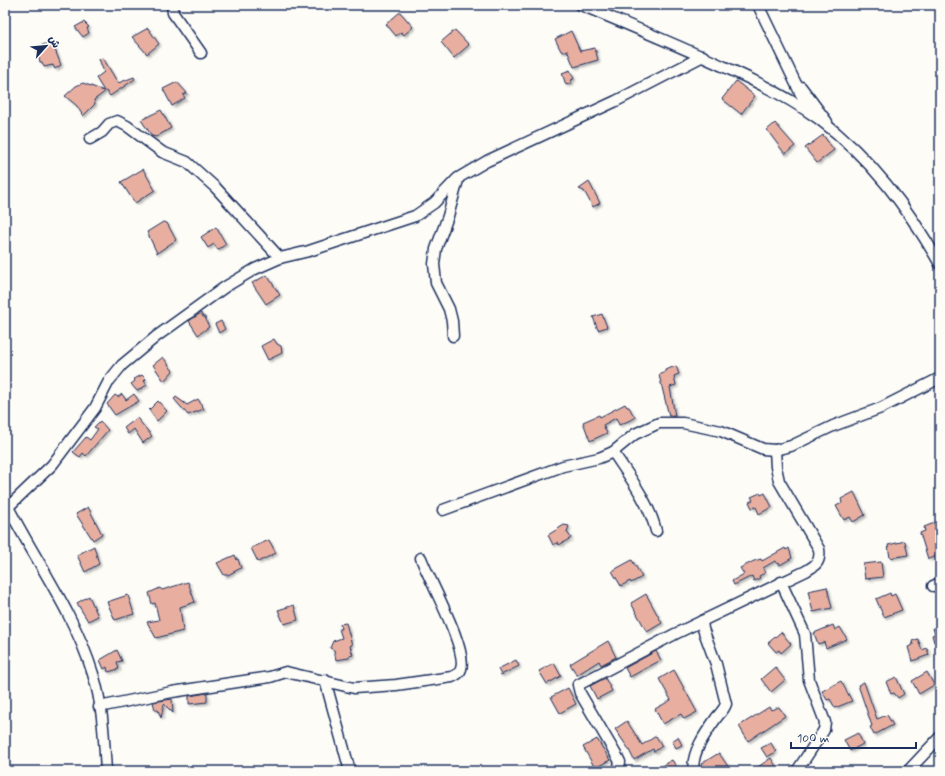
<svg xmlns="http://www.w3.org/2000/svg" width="945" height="776" font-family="Mynerve,'Playpen Sans Arabic',sans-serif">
	<defs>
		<filter id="shadow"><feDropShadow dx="2" dy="2" stdDeviation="1" flood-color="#0004"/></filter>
	</defs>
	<rect width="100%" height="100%" fill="#fdfcf7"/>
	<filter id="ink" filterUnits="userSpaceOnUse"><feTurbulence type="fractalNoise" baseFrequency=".025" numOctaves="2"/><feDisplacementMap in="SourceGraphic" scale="8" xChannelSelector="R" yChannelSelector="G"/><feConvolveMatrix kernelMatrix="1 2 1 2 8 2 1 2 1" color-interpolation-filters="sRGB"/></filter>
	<g filter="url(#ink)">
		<!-- building -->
		<g fill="#e8afa0" stroke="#1b2f5e" filter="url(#shadow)">
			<path d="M400,12L413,27L404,35L401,32L396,36L386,24Z"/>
			<path d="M84,22L89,27L87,28L89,33L83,37L75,27Z"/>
			<path d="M148,28L159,44L147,54L132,37Z"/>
			<path d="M455,30L469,45L454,58L441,42Z"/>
			<path d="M571,31L580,51L595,48L598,60L574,67L567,50L564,52L561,51L555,39Z"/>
			<path d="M52,42L61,65L55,69L53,65L44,67L42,62H40L36,47Z"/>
			<path d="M103,58L118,83L134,77L135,79L110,96L106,91L94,100L95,104L83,116L77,106L65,96L76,86L83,83L104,91L96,78L104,72L99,59Z"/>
			<path d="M570,70L574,79L571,80L572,83L566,85L562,73Z"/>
			<path d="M736,81L755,96L741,114L722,99Z"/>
			<path d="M177,82L187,93L183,95L185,98L172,106L163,89Z"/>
			<path d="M161,110L171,128L156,137L152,136L141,120Z"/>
			<path d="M775,123L795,146L785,154L767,130Z"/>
			<path d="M823,135L834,150L817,163L805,148Z"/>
			<path d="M143,169L155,190L135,203L121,182Z"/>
			<path d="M589,182L600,203L593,207L584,191L579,189Z"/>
			<path d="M163,222L167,223L176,240L157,253L147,232Z"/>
			<path d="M216,227L226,244L218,250L214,244L208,248L201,237Z"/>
			<path d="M267,275L280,295L266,304L252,283Z"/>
			<path d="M201,313L203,317H205L209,327L198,335L189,321Z"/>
			<path d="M602,314L607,327L598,330L593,317Z"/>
			<path d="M221,321L225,329L219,333L215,324Z"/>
			<path d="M274,339L277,344L281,346L282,353L268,360L261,346Z"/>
			<path d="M163,357L173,371L164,381L153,365Z"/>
			<path d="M676,366L679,374L674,376L676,385L670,387L675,416H669L659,375L665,372V370Z"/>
			<path d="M142,375L146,379L144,381L147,385L137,391L131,384L135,381L134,379Z"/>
			<path d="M122,394L126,400L134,394L139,401L115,415L107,404L115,395L118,397Z"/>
			<path d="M176,397L187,405L198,399L204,409L188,415L174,399Z"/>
			<path d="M158,401L167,411L157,421L149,410Z"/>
			<path d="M625,404L627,407H629L635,418L619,425L616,418L603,425L607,433L590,441L583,422L599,415L600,417Z"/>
			<path d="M137,418L152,436L143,443L134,429L128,434L124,428Z"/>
			<path d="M100,421L108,430L86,456L83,453L80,457L73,452L86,437L90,440L98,429L94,427Z"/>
			<path d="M854,492L865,515L853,522L850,517L844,520L836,506L842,503L841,499Z"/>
			<path d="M760,493L761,495L765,493L772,507L759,514L756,507L752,508L749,502L753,500L751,497Z"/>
			<path d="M88,507L102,534L93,540L76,514Z"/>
			<path d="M937,522L940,530V555L928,559L920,533L925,531L924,527Z"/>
			<path d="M564,525L569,526L567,532L571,538L559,545L558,542L553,545L548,535Z"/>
			<path d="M269,540L276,553L258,562L251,548Z"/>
			<path d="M905,541L908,555L890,558L888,545Z"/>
			<path d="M94,546L99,564L85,572L77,555Z"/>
			<path d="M785,548L786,550L789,548L792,558L780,565L779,563L777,564L775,561L763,568L765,573L759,576L760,578L754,581L752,576L734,585L732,581L744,574L740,568L754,561L761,559L762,561Z"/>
			<path d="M235,555L237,560L238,559L241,568L228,575H224L217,563Z"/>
			<path d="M632,560L642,577L631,583L630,581L621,586L612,571Z"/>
			<path d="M881,562L883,577L865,579L863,564Z"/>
			<path d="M188,582L195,602L180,607L183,631L156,638L147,622L159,620L155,603L152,604L149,593L160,588L162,590Z"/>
			<path d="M827,587L832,608L813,612L808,591Z"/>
			<path d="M890,593L891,596L895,594L902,610L884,617L876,599Z"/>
			<path d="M646,594L662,623L647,632L631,603Z"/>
			<path d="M128,595L134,614L115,620L107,602Z"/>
			<path d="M89,596L98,616L88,621L77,603Z"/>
			<path d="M294,605L298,620L284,624L278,610Z"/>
			<path d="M346,623L352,645L350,646L353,655L349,656V658L336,660L334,650L330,648L333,641L342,638L339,629H341L340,624Z"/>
			<path d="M833,625L835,630L840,627L847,639L826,648L824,642L818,644L814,633Z"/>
			<path d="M940,626V646H939L937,641L934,642L932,635L935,634L933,628Z"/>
			<path d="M781,632L791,644L781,653L779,650L776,652L768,643Z"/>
			<path d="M918,639L922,650L927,648L929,655L912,661L908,647L913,645L912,641Z"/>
			<path d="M608,641L616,657L601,665L599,661L577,675L570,664Z"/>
			<path d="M117,650L122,661L117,662L119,669L108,672L107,667L104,669L100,660Z"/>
			<path d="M656,651L661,660L630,677L625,668Z"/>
			<path d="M516,660L519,666L501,675L498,669Z"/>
			<path d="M554,663L561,676L547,684L539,671Z"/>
			<path d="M775,667L785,680L771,692L761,679Z"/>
			<path d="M674,670L697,712L684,719L681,714L663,724L655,709L671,700L659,679Z"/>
			<path d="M927,672L934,685L919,694L912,681Z"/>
			<path d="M896,677L904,694L898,698L894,693L891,694L886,682Z"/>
			<path d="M605,678L612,691L597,699L590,686Z"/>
			<path d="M841,681L852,701L835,708L830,699L827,700L822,691Z"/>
			<path d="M864,682L877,719L887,715L893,725L874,735L870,727L872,726L858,685Z"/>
			<path d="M568,688L576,704L560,713L551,697Z"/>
			<path d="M207,693V702L189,704V696Z"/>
			<path d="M172,699L173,713L164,704L161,718L158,710H155L153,702Z"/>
			<path d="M769,707L771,710L779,707L785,716L748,741L739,726Z"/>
			<path d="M627,721L642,745L656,736L662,746L654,752L653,749L634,760L628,748L615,729Z"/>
			<path d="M858,733L863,744L850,751L844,740Z"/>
			<path d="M678,737L682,745L676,748L672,741Z"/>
			<path d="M597,739L610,760L595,768L583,747Z"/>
			<path d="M771,743L776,752L767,757L761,748Z"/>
			<path d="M719,753L731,771H706L701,764Z"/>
			<path d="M771,758L779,771H752Z"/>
			<path d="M672,760L679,771H664L661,766Z"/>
		</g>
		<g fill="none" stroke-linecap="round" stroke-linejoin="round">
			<defs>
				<g id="minor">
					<path d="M172,5L173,13L201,53"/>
					<path d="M581,5C631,26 680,46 729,69C760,83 791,99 819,119C871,158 908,208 940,264"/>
					<path d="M758,5L809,111"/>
					<path d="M801,87L827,122"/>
					<path d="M90,139L102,132L109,124L117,121L127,126L162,152L187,162L216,188L280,258"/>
					<path d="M453,336L452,321L449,309L436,283L434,264L436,249L448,216L458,180"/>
					<path d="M5,501C34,559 74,612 93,674C103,705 104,739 106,771"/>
					<path d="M8,507L52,465L95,408L109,381L122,365L157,336L225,287L255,269L280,258L309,251L415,216L434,203L458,178L487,161L616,101L703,56"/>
					<path d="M443,510L563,466L599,458L613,452"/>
					<path d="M656,531C649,502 629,476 613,452L635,434L659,423H683L721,431L763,449L775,450L791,446L833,426L881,408L940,378"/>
					<path d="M781,582L805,634L809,680L825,722L824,730L797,771"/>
					<path d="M933,586L940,583"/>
					<path d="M325,680L350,771"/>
					<path d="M99,707L172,692L270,677L286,672L354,688L396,685L452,677C456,675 460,673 461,669C468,649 429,580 421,558"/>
					<path d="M618,771L620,762L618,758L580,693L578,685L675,634L806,571C816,565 821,562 819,549L779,481L776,467L775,450"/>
					<path d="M694,771C690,754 707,731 717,717C720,713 724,710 726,704L716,664L703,629L702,621"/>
					<path d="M908,771L940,737"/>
				</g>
			</defs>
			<!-- minor casing -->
			<use href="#minor" stroke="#1b2f5e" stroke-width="13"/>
			<!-- minor -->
			<use href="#minor" stroke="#fdfcf7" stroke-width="10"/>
		</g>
	</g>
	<!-- margin -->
	<rect width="945" height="776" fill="none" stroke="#fdfcf7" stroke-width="20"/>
	<rect x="10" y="10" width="925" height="756" fill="none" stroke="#1b2f5e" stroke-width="1.5" filter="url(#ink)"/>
	<!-- north arrow -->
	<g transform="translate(46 46) rotate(63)" stroke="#fdfcf7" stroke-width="3" paint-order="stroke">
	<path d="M0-3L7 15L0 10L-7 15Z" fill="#1b2f5e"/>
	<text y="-6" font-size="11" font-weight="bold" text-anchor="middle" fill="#1b2f5e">ش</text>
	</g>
	<!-- scale -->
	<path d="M791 742v6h125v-6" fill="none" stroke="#1b2f5e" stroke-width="2"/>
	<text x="797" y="742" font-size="12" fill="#1b2f5e" stroke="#fdfcf7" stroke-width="3" paint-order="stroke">100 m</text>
</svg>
